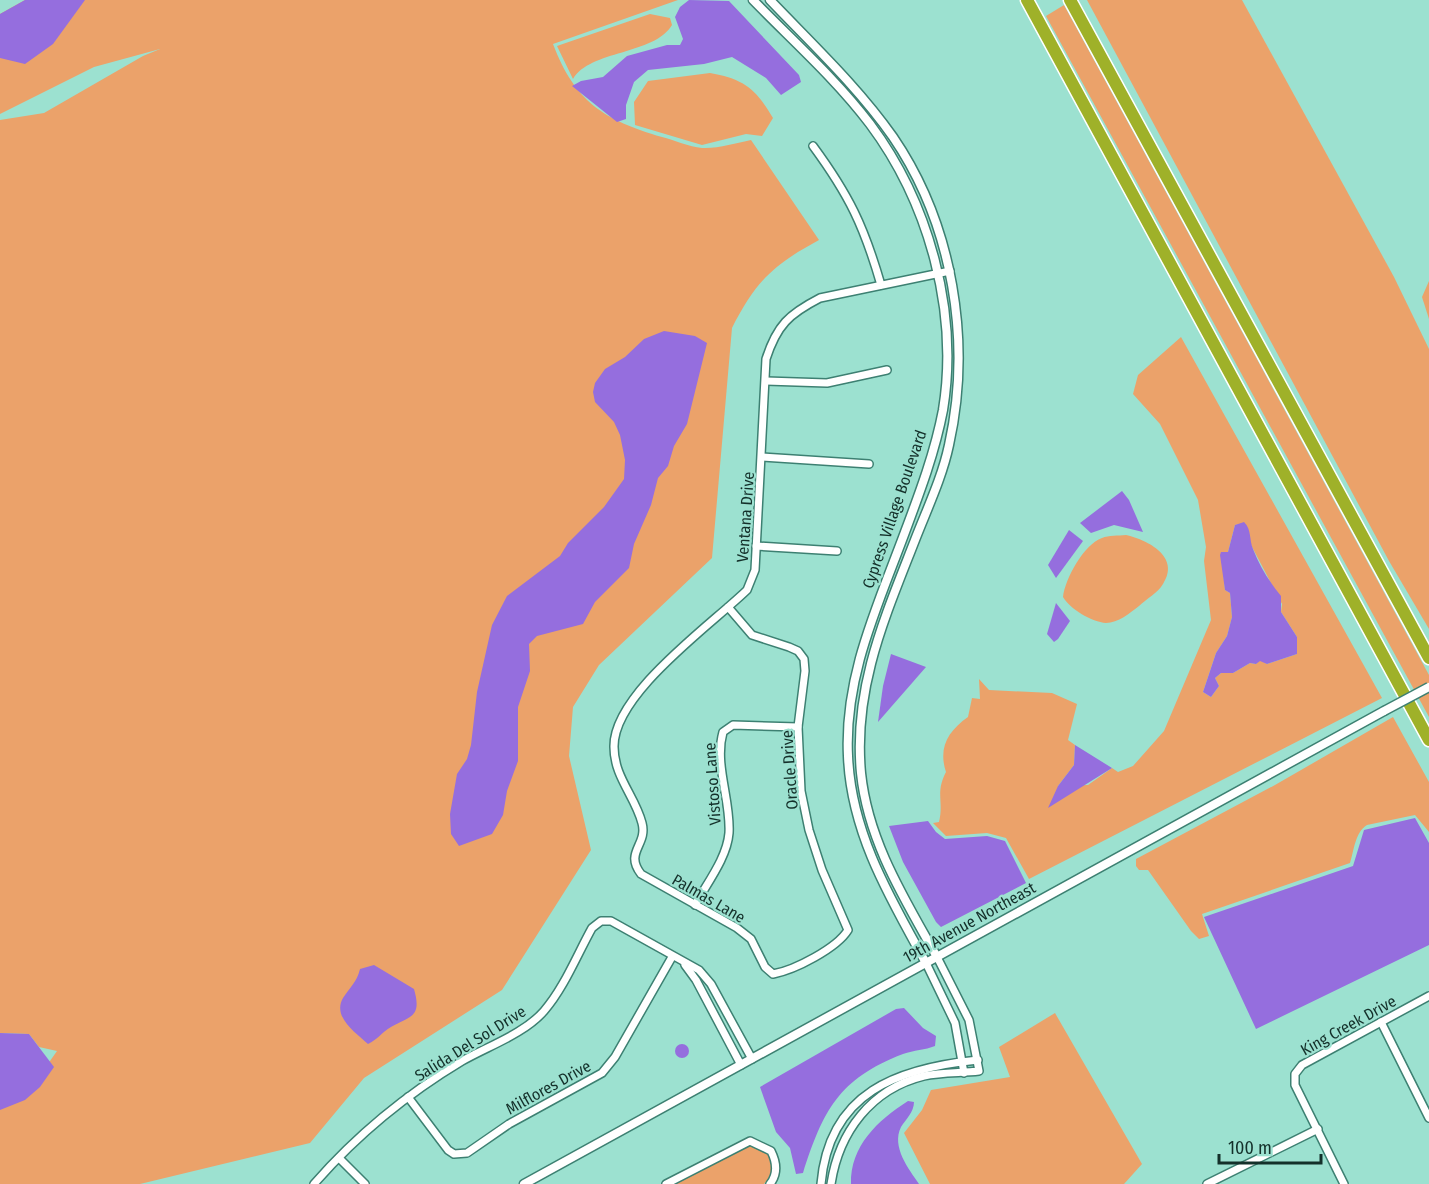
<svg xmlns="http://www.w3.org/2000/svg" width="1429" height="1184" font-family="'Fira Sans Condensed',sans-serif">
	<rect width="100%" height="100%" fill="#9ce1d0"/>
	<!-- green -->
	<g fill="#eba26a" fill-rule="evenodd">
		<path d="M25,0H678L553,44C575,102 604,120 662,137C674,140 689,147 702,148C717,149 736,143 751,140L819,240C773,265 756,281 732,328L712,558L599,665L573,707L569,756L591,850L502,990L364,1078L310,1143L140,1184H0V1109L50,1061L57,1051L39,1047L29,1034L0,1033V120L44,113L143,56L160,49L94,67L0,114V14Z"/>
		<path d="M1087,0H1242L1394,277L1429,349V629L1389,561Z"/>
		<path d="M1064,5L1429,675V717L1046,16Z"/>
		<path d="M650,14L670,18L672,25C654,55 590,50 573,79L557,46Z"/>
		<path d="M710,73C744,79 756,89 773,118L762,136L746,134L702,145L635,125L634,102L648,81Z"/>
		<path d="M1429,281V319L1422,297Z"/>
		<path d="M1181,337L1382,698L1029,879L1006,838L987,833L946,836L933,823L939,822C944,801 935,793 946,772C938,748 948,731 968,717L972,698L980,699L979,679L989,690L1052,693L1077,704L1068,740L1075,745L1074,765L1058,786L1088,785L1112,768L1118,772L1133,766L1164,731L1211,620L1204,561L1206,547L1198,500L1160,424L1133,394L1138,375ZM1240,524L1282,604L1281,612L1297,637V654L1267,664L1260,660L1256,664L1250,663L1233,673H1221L1215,678L1219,686L1211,697L1203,692L1216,653L1227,636L1232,617L1230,593L1225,590L1221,552H1228L1235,525Z"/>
		<path d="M1126,535C1148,540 1181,557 1163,584C1158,593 1146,599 1139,606C1130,613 1118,623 1106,623C1092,622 1070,609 1063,597C1065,579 1084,544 1102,538C1109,535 1118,536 1126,535Z"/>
		<path d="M1393,717L1429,782V832L1415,815L1367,825C1355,832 1354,851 1350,863L1202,914L1209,936L1199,939L1191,931L1148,870H1139L1136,866V859L1275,785Z"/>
		<path d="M1055,1013L1142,1164L1124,1184H930L904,1133L922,1110L931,1090L1010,1077L999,1047Z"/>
		<path d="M751,1145L769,1154C774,1165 773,1175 764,1184H674Z"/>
	</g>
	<!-- water -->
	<g fill="#956ede">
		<path d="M25,0H85L53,44L25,64L0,58V14Z"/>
		<path d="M689,0L729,1L799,75L801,82L781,95L766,78L732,57L704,64L648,70L634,82L626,105V119L617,122L572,86L581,81L603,77L627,56L667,45H680L683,39L675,17L680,7Z"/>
		<path d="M664,331L695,336L707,343L687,424L674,446L668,466L658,478L651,505L634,544L629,568L595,602L583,624L537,636L529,644L530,671L518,707V761L507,791L503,815L492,834L459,846L451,834L450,814L457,774L467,759L471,745L477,692L492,625L507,596L560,556L568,543L604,507L624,479L625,460L620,435L614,422L595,402L593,392L595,383L605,369L625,357L644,339Z"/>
		<path d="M1122,491L1129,500L1143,532L1114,525L1091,533L1080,523Z"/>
		<path d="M1244,522C1252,530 1249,540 1253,549C1260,567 1269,581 1281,596V612L1297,637V654L1267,664L1260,661L1256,664L1250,663L1233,673H1221L1215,678L1219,686L1211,697L1203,692L1216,653L1227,636L1232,617L1230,593L1225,590L1220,555L1221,552H1228L1235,525Z"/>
		<path d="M1069,530L1083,541L1056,578L1048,565Z"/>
		<path d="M1056,603L1070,621L1058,639L1054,642L1047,634Z"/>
		<path d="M891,654L926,667L878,722L883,686Z"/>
		<path d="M1075,745L1112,768L1048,808L1058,786L1074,765Z"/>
		<path d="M1415,818L1429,843V945L1256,1029L1204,917L1353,866L1364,830Z"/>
		<path d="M928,821L936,832L945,839L987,836L1005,841L1026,883L941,927L936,922L903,862L889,826Z"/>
		<path d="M374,965L414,989C422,1017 411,1016 391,1027C382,1032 377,1040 368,1044C356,1033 332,1017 343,998C350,987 357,982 360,969Z"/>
		<path d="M904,1008L923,1028L936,1036L935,1046C925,1050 914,1050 903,1054C838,1079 823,1111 803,1173L796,1174L790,1148L776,1132L760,1087L896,1009Z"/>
		<path d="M0,1033L29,1034L54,1067L40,1087L25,1100L0,1110Z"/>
		<circle cx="682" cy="1051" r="7"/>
		<path d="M908,1101L914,1102C914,1112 906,1119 901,1127C891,1147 909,1169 919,1184H851C850,1146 878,1120 908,1101Z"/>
	</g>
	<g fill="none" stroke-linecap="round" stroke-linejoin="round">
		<defs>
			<g id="minor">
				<path d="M813,146C849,195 864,226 881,285"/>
				<path d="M766,381L827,383L887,370"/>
				<path d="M762,457L869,464"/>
				<path d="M756,546L837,551"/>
				<path d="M728,607L752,635L789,647L798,651L804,659L805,671L798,727L801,791L809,830L822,870L848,930C837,948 795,970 773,974L765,967L751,939L737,928L641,874C624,852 648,845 642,823C635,796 614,777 614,747C613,694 711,625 747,590L755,570L766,359C777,325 789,314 820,298L950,271"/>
				<path d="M695,905C707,883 727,858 729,833C731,800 714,765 723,732L733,725L798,727"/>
				<path d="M926,963L955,1023L964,1073"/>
				<path d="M685,965L696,980L741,1065"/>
				<path d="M1381,1022L1429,1118"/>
				<path d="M408,1097L448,1150L454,1154L467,1153L509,1124L602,1073L615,1057L672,957"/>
				<path d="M339,1158L365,1184"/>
				<path d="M314,1184C356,1136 407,1094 462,1061C488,1046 524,1034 544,1011C564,988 577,955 592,928L601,921H611L699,970L711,984L752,1059"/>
				<path d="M666,1184L750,1141L771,1151C777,1163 778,1174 770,1184"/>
				<path d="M821,1184C829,1092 898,1068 978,1060"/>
				<path d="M831,1184C839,1132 871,1089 924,1076C941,1072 961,1073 979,1071L969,1020L937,957"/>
				<path d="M1207,1184L1318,1129"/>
				<path d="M1344,1184L1295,1085V1074L1302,1065L1429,996"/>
			</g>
			<g id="tertiary">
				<path d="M753,0C792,40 836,79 870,124C929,203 959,312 943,410C935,452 920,492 905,532C878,605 844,676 848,756C851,833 890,898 926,963"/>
				<path d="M770,0C812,44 858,87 893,137C953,225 972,342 949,445C942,478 927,509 915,540C885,617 853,688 861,773C868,841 904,898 937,957"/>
				<path d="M524,1184L1384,711"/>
			</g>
			<g id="motorway">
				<path d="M1027,0L1429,740"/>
				<path d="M1070,0L1429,658"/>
			</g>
		</defs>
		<!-- minor casing -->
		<use href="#minor" stroke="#3d8072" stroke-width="10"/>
		<!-- tertiary casing -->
		<use href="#tertiary" stroke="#3d8072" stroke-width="11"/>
		<!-- motorway casing -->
		<use href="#motorway" stroke="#fff" stroke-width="15"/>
		<!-- minor -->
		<use href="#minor" stroke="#fff" stroke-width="7"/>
		<!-- tertiary -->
		<use href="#tertiary" stroke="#fff" stroke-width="8"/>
		<!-- motorway -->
		<use href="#motorway" stroke="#9fb129" stroke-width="12"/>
		<defs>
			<path id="tertiary-bridge" d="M1384,711L1429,687"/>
		</defs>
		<!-- tertiary-bridge casing -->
		<use href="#tertiary-bridge" stroke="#3d8072" stroke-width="11" stroke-linecap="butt"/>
		<!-- tertiary-bridge -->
		<use href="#tertiary-bridge" stroke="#fff" stroke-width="8"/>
	</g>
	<g text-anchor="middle" stroke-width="4.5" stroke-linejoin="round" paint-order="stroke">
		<!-- street labels -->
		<g font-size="16" fill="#14302a" stroke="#9ce1d0">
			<text transform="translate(894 509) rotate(-71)" y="6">Cypress Village Boulevard</text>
			<text transform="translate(745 517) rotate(-86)" y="6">Ventana Drive</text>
			<text transform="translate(789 770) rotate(-94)" y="6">Oracle Drive</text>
			<text transform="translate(712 784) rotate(-94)" y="6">Vistoso Lane</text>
			<text transform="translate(709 898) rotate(30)" y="6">Palmas Lane</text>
			<text transform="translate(969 922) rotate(-29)" y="6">19th Avenue Northeast</text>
			<text transform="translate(1348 1025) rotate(-29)" y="6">King Creek Drive</text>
			<text transform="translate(470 1043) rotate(-32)" y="6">Salida Del Sol Drive</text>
			<text transform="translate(548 1087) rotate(-29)" y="6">Milflores Drive</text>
		</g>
	</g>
	<!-- scale -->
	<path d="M1219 1154v9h102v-9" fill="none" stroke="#14302a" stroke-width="3"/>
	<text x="1228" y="1154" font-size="18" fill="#14302a" stroke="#9ce1d0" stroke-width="4.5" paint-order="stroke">100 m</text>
</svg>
